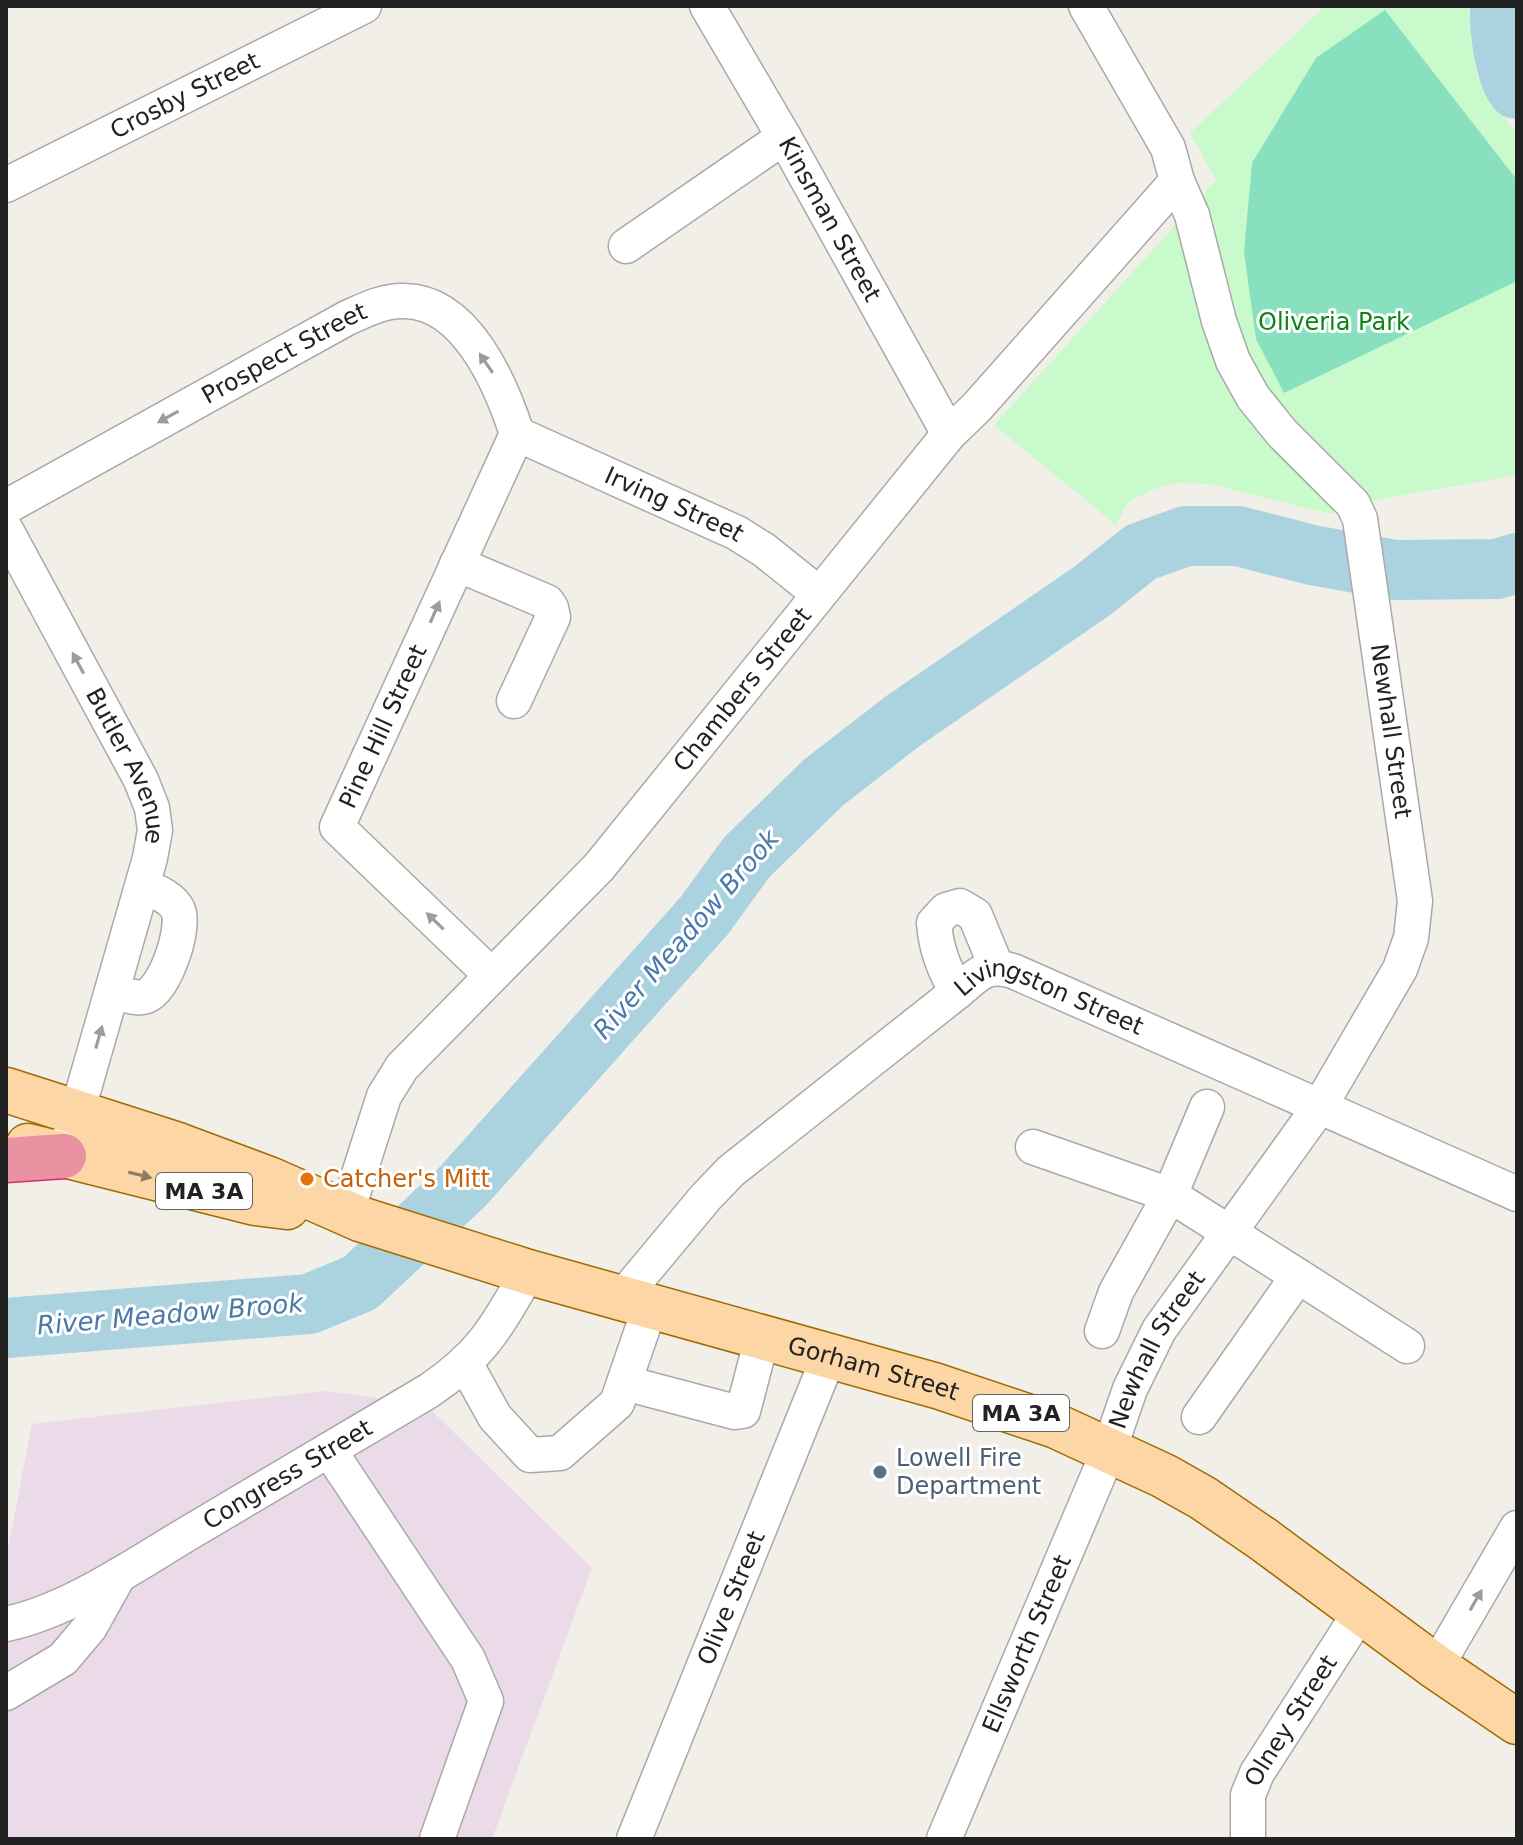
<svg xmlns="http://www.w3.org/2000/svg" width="1523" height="1845" font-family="'DejaVu Sans',sans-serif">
	<rect width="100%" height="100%" fill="#f2efe9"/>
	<!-- industrial -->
	<path fill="#ebdbe8" d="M324,1391L425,1404L592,1568L492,1839H6V1559L32,1424Z"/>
	<!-- park -->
	<path fill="#c8facc" d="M1325,6H1468L1477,77L1517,135V475L1353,504L1330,514L1210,484L1178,483L1154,489L1128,502L1116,525L994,425L1216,180L1190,133Z"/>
	<!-- pitch -->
	<path fill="#88e0be" d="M1385,10L1517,180V281L1284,393L1256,339L1244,252L1252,163L1316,58Z"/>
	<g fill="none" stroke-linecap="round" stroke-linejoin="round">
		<!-- river -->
		<g stroke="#aad3df" stroke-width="60">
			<path d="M1500,6C1499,26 1504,73 1517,89"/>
			<path d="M6,1328L309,1304L360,1283L463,1186L704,916L747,857L824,782L903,721L1092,591L1141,552L1186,536H1238L1312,555L1395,570L1497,569L1517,563"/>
		</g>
		<defs>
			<g id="minor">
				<path id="s1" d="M707,6L784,137L949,434"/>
				<path id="s2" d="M6,185L364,6"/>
				<path d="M626,246L784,137"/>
				<path id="s3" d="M517,434L737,533L764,550L819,594"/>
				<path id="s4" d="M6,507L347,318C365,310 384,300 405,301C466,302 501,384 517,434"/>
				<path id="s5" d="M6,530L141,780L152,808L155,830L150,858L70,1137"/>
				<path d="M457,564L547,602L551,608L553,617L514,701"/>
				<path id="s6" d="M491,975L337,827L517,434"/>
				<path d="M112,991C121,993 134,999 143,997C164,994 186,928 178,910C172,897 155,891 143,886"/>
				<path d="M957,992C944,969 936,949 934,923L946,910L960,906L975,915L996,966"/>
				<path d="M1033,1147L1170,1195L1298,1276L1199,1417"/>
				<path id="s7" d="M346,1215L384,1096L402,1067L599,867L949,434L977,407L1177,181"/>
				<path d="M1298,1276L1407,1346"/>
				<path id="s8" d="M621,1299L706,1197L731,1171L957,992C978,975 985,963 1013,971L1517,1194"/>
				<path d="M1102,1331L1116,1292L1170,1195L1207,1107"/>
				<path d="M465,1363L495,1417L530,1455L560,1453L617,1403L650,1307"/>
				<path d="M625,1383L735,1412L743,1411L762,1338"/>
				<path d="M329,1450L468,1659L486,1701L437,1839"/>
				<path id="s9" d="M6,1624C68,1611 132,1567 187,1534C268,1486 349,1438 430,1390C483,1354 497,1326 528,1272"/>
				<path d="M1436,1667L1517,1528"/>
				<path d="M6,1693L63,1659L90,1627L119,1575"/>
				<path id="s10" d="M634,1839L829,1356"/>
				<path id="s11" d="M944,1839L1109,1450L1130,1389L1159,1330L1320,1106L1400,969L1411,938L1415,901L1360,519L1353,504L1282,433L1253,397L1233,361L1219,321L1192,215L1177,181L1168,148L1086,6"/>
				<path id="s12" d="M1248,1839V1795L1257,1773L1361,1611"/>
			</g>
			<g id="major">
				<path id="s13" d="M6,1090L178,1145L269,1179L360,1219L528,1272L937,1386L1056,1426L1164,1476L1203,1498L1263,1539L1436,1667L1517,1722"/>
				<path d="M28,1146L255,1203L287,1207"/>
			</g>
			<path id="highway" d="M6,1160L64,1156"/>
		</defs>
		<!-- minor casing -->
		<use href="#minor" stroke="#a9a9a9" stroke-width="37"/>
		<!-- major casing -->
		<use href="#major" stroke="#a06b00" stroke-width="47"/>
		<!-- highway casing -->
		<use href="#highway" stroke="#dc2a67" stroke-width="47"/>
		<!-- minor -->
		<use href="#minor" stroke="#fff" stroke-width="34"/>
		<!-- major -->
		<use href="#major" stroke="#fcd6a4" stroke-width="44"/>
		<!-- highway -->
		<use href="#highway" stroke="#e892a2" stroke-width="44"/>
	</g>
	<!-- one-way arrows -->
	<defs><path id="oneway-solid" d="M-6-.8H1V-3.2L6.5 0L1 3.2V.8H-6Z" transform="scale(2)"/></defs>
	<g fill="#9c9c9c">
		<use href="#oneway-solid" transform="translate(486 363) rotate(-124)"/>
		<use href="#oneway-solid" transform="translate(168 417) rotate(151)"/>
		<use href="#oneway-solid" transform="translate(435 612) rotate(-66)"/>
		<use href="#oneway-solid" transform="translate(78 663) rotate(-118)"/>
		<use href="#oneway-solid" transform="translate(435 921) rotate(-136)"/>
		<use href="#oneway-solid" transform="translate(99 1037) rotate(-74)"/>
		<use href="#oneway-solid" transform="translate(1476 1600) rotate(-60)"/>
	</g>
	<use fill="#8f7c63" href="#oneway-solid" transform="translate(140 1175) rotate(14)"/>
	<!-- markers -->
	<circle fill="#e8710a" stroke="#fff" stroke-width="3" cx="307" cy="1179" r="8"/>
	<circle fill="#5c6f8a" stroke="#fff" stroke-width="3" cx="880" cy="1472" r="8"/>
	<g text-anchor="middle" stroke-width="6" stroke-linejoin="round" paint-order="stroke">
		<!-- shield labels -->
		<g fill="#fff" stroke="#646464" stroke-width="2">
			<rect x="156" y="1173" width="96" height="36" rx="6"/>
			<rect x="973" y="1395" width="96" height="36" rx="6"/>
		</g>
		<g font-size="22" font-weight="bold" fill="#222">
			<text x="204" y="1199">MA 3A</text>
			<text x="1021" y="1421">MA 3A</text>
		</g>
		<!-- street labels -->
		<g font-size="24" fill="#222" stroke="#fff">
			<text dy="8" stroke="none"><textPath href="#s2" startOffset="200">Crosby Street</textPath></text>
			<text dy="8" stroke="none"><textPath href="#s1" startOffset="246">Kinsman Street</textPath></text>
			<text dy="8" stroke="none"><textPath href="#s4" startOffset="318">Prospect Street</textPath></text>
			<text dy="8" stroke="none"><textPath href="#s3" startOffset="172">Irving Street</textPath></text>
			<text dy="8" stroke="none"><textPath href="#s7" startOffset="668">Chambers Street</textPath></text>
			<text dy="8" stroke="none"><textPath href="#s6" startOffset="324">Pine Hill Street</textPath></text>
			<text transform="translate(1391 731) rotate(82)" y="8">Newhall Street</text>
			<text dy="8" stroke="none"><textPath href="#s5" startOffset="266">Butler Avenue</textPath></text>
			<text dy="8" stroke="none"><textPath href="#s8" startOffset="560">Livingston Street</textPath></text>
			<text dy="8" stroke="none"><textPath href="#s11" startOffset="534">Newhall Street</textPath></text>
			<text dy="8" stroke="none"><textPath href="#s13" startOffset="912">Gorham Street</textPath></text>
			<text dy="8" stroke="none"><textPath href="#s9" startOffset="320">Congress Street</textPath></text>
			<text dy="8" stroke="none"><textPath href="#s10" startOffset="260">Olive Street</textPath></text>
			<text dy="8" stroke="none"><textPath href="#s11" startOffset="212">Ellsworth Street</textPath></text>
			<text dy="8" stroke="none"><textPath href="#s12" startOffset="130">Olney Street</textPath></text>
		</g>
		<!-- park labels -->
		<g font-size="24" fill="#0c8416" stroke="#fff">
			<text x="1334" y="330">Oliveria Park</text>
		</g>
		<!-- food labels -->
		<g font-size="24" fill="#c56008" stroke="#fff" text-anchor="start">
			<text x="323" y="1187">Catcher's Mitt</text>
		</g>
		<!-- service labels -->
		<g font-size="24" fill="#4e5e75" stroke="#fff" text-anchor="start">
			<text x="896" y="1466">Lowell Fire<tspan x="896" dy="28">Department</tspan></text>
		</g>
		<!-- water labels -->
		<g font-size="26" font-style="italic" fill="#4a7aab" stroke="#fff">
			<text transform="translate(686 934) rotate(-49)" y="9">River Meadow Brook</text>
			<text transform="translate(170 1314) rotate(-5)" y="9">River Meadow Brook</text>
		</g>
	</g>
	<!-- border -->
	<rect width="1523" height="1845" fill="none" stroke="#222222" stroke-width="16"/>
</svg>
